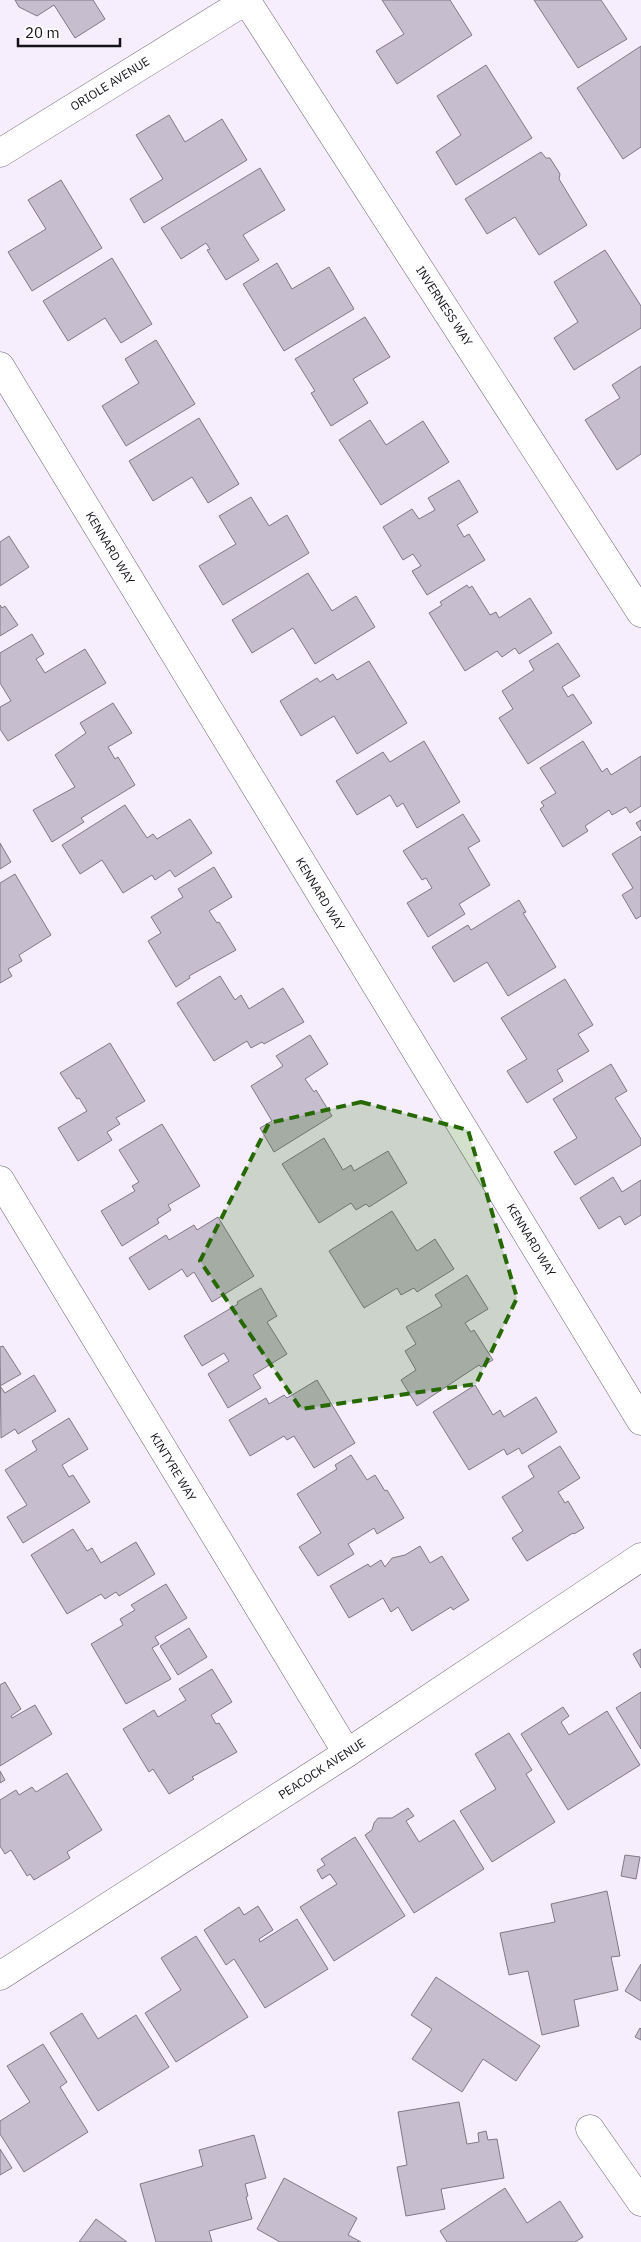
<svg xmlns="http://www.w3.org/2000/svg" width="641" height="2242" font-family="'IBM Plex Sans',sans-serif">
	<rect width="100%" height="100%" fill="#f6eefd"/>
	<!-- building -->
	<g fill="#c6bdce" stroke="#807888">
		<path d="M15,0H93L105,19L75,38L54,5L37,16L19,7Z"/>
		<path d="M382,0H450L472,35L397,84L376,51L404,34Z"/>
		<path d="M534,0H601L627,39L578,68Z"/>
		<path d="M641,46V147L623,159L577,88Z"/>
		<path d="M486,65L532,138L456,185L436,152L461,135L437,96Z"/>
		<path d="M169,115L185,142L222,119L247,160L144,223L130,199L163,179L136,135Z"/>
		<path d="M541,152L546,158H550L560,174L559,179L587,225L539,255L515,217L487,234L465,199Z"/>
		<path d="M260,168L285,210L243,235L259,260L226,280L207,250L210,249L206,243L181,259L161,228Z"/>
		<path d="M61,180L102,248L32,291L8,252L46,229L28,200Z"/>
		<path d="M605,250L641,306V328L574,370L554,338L578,322L554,282Z"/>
		<path d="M112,258L152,324L121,343L105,318L68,341L43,301Z"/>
		<path d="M277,263L292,289L329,267L354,309L284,351L243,284Z"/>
		<path d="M365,317L390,357L353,379L368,403L331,426L311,393L315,391L295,359Z"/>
		<path d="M156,340L195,404L126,446L102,406L139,383L125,359Z"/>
		<path d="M641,366V454L617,470L585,420L620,398L612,385Z"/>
		<path d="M199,418L239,484L208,503L192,477L153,501L129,461Z"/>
		<path d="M370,420L386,445L423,421L449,462L381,505L339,440Z"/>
		<path d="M459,480L478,512L457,525L464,537L469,534L485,560L427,595L412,571L421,566L413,554L403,560L383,527L412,509L419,519L435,510L428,498Z"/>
		<path d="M251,497L269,526L287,515L309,553L223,605L199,566L236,544L219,516Z"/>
		<path d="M9,536L29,567L0,586V542Z"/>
		<path d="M308,573L332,611L356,596L375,627L315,664L293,628L252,653L232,620Z"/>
		<path d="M467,585L469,588L472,586L490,615L496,612L499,618L530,598L552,633L519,654L515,648L502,657L497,651L465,671L429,613L442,605L440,602Z"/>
		<path d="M0,605L2,608L5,606L18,625L0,636Z"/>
		<path d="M32,634L44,654L36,659L45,673L85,649L106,683L8,741L0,729V707L11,701L0,683V653Z"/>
		<path d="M558,643L580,676L562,687L568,697L573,694L592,723L528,764L499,718L513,709L502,691L534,670L529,661Z"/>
		<path d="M369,661L407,723L357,754L334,716L301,736L280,701L317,678L320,682L333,674L337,680Z"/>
		<path d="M113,703L132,733L108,747L115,759L118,757L135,785L81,818L84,822L52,842L33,810L75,787L55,755L86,733L80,723Z"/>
		<path d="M424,741L460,802L417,828L403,803L397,807L390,795L357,815L336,781L383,752L390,762Z"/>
		<path d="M583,741L602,772L607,768L611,775L641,756V806L630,813L626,807L612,815L609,810L585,826L588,831L563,847L540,809L544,806L541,802L556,793L540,768Z"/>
		<path d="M125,805L147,838L153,834L157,839L190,819L212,853L175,877L170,870L155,880L152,875L123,893L102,860L80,874L62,845Z"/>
		<path d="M463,814L480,841L468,848L490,885L459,904L465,914L428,937L407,903L432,888L426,878L422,880L403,851Z"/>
		<path d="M641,820V831L636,823Z"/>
		<path d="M641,836V916L636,919L622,895L633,888L612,854Z"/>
		<path d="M0,843L11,862L0,869Z"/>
		<path d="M214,867L232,897L209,911L217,923L219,922L236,950L189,976L190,978L176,987L148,941L161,933L151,917L183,897L178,889Z"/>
		<path d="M15,874L51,935L19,955L22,961L8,969L12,976L0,983V883Z"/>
		<path d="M519,900L526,912L523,913L556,967L508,996L487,962L454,982L432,947L468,925L471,930Z"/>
		<path d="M220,976L235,1000L241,995L249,1009L283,988L304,1022L264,1044L262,1042L251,1048L247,1041L214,1061L177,1003Z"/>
		<path d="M565,979L593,1025L578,1034L589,1051L557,1070L563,1081L527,1103L507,1071L527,1059L501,1018Z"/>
		<path d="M310,1035L328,1064L305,1079L314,1092L316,1090L332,1116L274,1152L260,1128L272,1121L251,1086L283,1066L276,1056Z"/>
		<path d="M110,1043L145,1101L116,1118L120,1124L107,1132L112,1140L78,1161L58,1128L87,1111L79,1098L77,1099L60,1073Z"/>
		<path d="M611,1064L627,1091L615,1098L641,1139V1145L575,1185L554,1152L577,1138L553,1099Z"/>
		<path d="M162,1124L200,1186L168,1205L171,1210L157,1219L159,1223L122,1246L101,1211L135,1191L132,1186L139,1182L119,1150Z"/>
		<path d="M324,1138L343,1170L351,1165L354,1171L388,1151L407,1183L369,1207L366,1204L356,1210L351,1203L319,1223L282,1164Z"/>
		<path d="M613,1177L622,1192L641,1180V1215L625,1225L620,1216L599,1229L580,1198Z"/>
		<path d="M392,1211L417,1251L435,1239L454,1269L417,1292L414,1288L401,1295L397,1288L364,1308L329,1251Z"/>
		<path d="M218,1217L254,1276L212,1302L194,1272L187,1277L182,1269L149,1290L129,1258L166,1235L169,1240L194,1225L197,1230Z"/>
		<path d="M467,1275L488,1309L465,1323L471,1332L474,1330L493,1360L481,1367L479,1365L417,1406L401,1380L416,1370L405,1351L416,1344L406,1327L442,1306L435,1295Z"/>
		<path d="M261,1288L277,1316L267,1322L287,1354L253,1375L261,1388L228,1408L208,1374L229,1361L224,1353L202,1366L184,1336L238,1304L237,1302Z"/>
		<path d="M3,1346L21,1374L0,1386L5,1393L34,1375L56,1411L18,1434L15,1429L1,1438L0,1347Z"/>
		<path d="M317,1380L355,1443L314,1468L294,1436L287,1440L284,1436L250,1456L229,1420L266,1398L269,1404L284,1395L287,1398Z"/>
		<path d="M475,1385L493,1415L500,1410L504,1417L536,1397L557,1432L522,1454L519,1448L507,1455L504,1449L469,1470L433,1412Z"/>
		<path d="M69,1418L88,1449L62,1465L69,1477L73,1475L90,1502L23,1543L7,1517L27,1505L5,1470L37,1450L32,1441Z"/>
		<path d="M560,1446L580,1478L558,1492L565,1503L568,1501L584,1528L574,1534L573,1533L527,1561L512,1538L523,1531L502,1497L534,1477L528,1466Z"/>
		<path d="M351,1455L367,1480L375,1475L385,1491L387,1490L404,1518L377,1534L374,1528L348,1544L354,1554L318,1576L299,1547L321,1533L297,1494L337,1469L335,1465Z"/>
		<path d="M73,1529L87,1551L92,1548L101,1563L136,1542L155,1574L119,1596L116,1592L105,1599L101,1594L67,1614L31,1555Z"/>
		<path d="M420,1546L430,1563L442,1556L469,1600L453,1610L451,1607L412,1631L398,1607L391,1612L383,1598L349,1618L330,1586L368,1564L370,1567L381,1560L385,1567L392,1558L405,1555Z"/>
		<path d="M166,1584L187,1618L155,1637L159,1644L152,1648L171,1679L126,1704L91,1644L123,1625L120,1619L135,1610L131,1605Z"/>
		<path d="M189,1628L207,1657L178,1675L160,1646Z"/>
		<path d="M641,1649V1668L633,1654Z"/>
		<path d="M212,1669L232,1702L211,1715L216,1724L219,1723L237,1752L192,1777L194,1779L169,1794L153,1769L149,1772L123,1729L154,1710L158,1717L186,1700L179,1689Z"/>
		<path d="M5,1682L21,1709L11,1716L12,1718L35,1705L52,1734L0,1766V1685Z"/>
		<path d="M641,1692V1749L616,1708Z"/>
		<path d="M563,1707L569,1716L561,1722L569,1735L607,1711L640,1765L568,1810L521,1734Z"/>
		<path d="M509,1733L532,1770L526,1774L555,1822L492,1862L460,1811L496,1789L475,1754Z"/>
		<path d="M0,1771L5,1780L0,1783Z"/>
		<path d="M67,1773L102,1830L67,1852L70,1858L34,1880L30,1874L27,1876L11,1850L5,1854L0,1846V1800L16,1790L19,1795L32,1787L36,1792Z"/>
		<path d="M408,1808L414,1816L406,1821L419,1842L454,1820L484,1869L414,1913L365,1835L372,1830L374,1823L378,1818H392Z"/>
		<path d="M355,1837L405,1916L334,1961L300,1907L337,1884L330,1874L322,1879L317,1870L325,1865L321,1859Z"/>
		<path d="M625,1855L640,1857L636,1879L621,1876Z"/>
		<path d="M607,1891L620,1956L611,1957L618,1990L574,2000L579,2026L542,2035L528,1971L509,1975L500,1933L555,1922L551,1904Z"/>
		<path d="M258,1906L273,1930L259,1939L260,1942L297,1919L328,1969L265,2008L234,1959L226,1965L204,1930L239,1907L244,1915Z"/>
		<path d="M196,1936L248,2017L176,2062L145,2013L181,1990L161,1958Z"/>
		<path d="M641,1964V2001L625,1991Z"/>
		<path d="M436,1977L540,2046L516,2081L483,2059L462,2092L412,2059L432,2029L411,2015Z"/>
		<path d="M82,2013L98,2039L136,2015L169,2067L98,2111L50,2033Z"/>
		<path d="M640,2028L641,2029V2040L635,2037Z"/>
		<path d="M43,2044L67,2082L60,2087L88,2132L24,2172L0,2134V2121L30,2102L7,2066Z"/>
		<path d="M459,2102L467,2144L479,2142L478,2133L486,2131L488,2140L497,2139L504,2178L441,2189L445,2209L406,2216L397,2167L407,2165L398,2112Z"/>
		<path d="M254,2135L266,2178L245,2184L248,2196L246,2197L252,2219L209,2231L212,2242H156L140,2184L203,2166L199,2150Z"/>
		<path d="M0,2149L12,2168L0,2175Z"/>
		<path d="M284,2178L357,2218L348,2235L361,2242H280L257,2229Z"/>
		<path d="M505,2188L527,2223L560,2201L583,2237L575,2242H447L440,2231Z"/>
		<path d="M96,2219L127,2242H79Z"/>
	</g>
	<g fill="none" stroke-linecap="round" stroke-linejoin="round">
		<defs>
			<g id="minor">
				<path d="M246,0L641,613"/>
				<path d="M0,153L247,0"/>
				<path d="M0,366L641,1421"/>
				<path d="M0,1180L347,1753"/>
				<path d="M0,1976L347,1753L641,1557"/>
				<path d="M590,2129L641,2202"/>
			</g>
		</defs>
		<!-- minor casing -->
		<use href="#minor" stroke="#6d6575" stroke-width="29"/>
		<!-- minor -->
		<use href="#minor" stroke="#fff" stroke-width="28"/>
	</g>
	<!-- marked area -->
	<path fill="#256900" fill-opacity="0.2" stroke="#256900" stroke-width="4" stroke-dasharray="10 6" stroke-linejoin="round" d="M361,1102L468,1130L517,1298L476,1384L301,1409L200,1261L269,1123Z"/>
	<g text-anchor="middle" stroke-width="5" stroke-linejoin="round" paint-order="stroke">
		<!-- street labels -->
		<g font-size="12" fill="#151218" stroke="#fff">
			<text transform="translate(110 84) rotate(-32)" y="4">ORIOLE AVENUE</text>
			<text transform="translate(444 306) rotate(57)" y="4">INVERNESS WAY</text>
			<text transform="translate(110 548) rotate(59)" y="4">KENNARD WAY</text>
			<text transform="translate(320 894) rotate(59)" y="4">KENNARD WAY</text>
			<text transform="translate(531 1240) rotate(59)" y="4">KENNARD WAY</text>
			<text transform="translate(173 1467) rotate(59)" y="4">KINTYRE WAY</text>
			<text transform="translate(322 1769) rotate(-33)" y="4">PEACOCK AVENUE</text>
		</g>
	</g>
	<!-- scale -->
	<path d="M18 38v8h102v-8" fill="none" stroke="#151218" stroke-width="2.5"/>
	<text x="25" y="38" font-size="15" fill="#151218" stroke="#ffffff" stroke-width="4" paint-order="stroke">20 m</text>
</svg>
